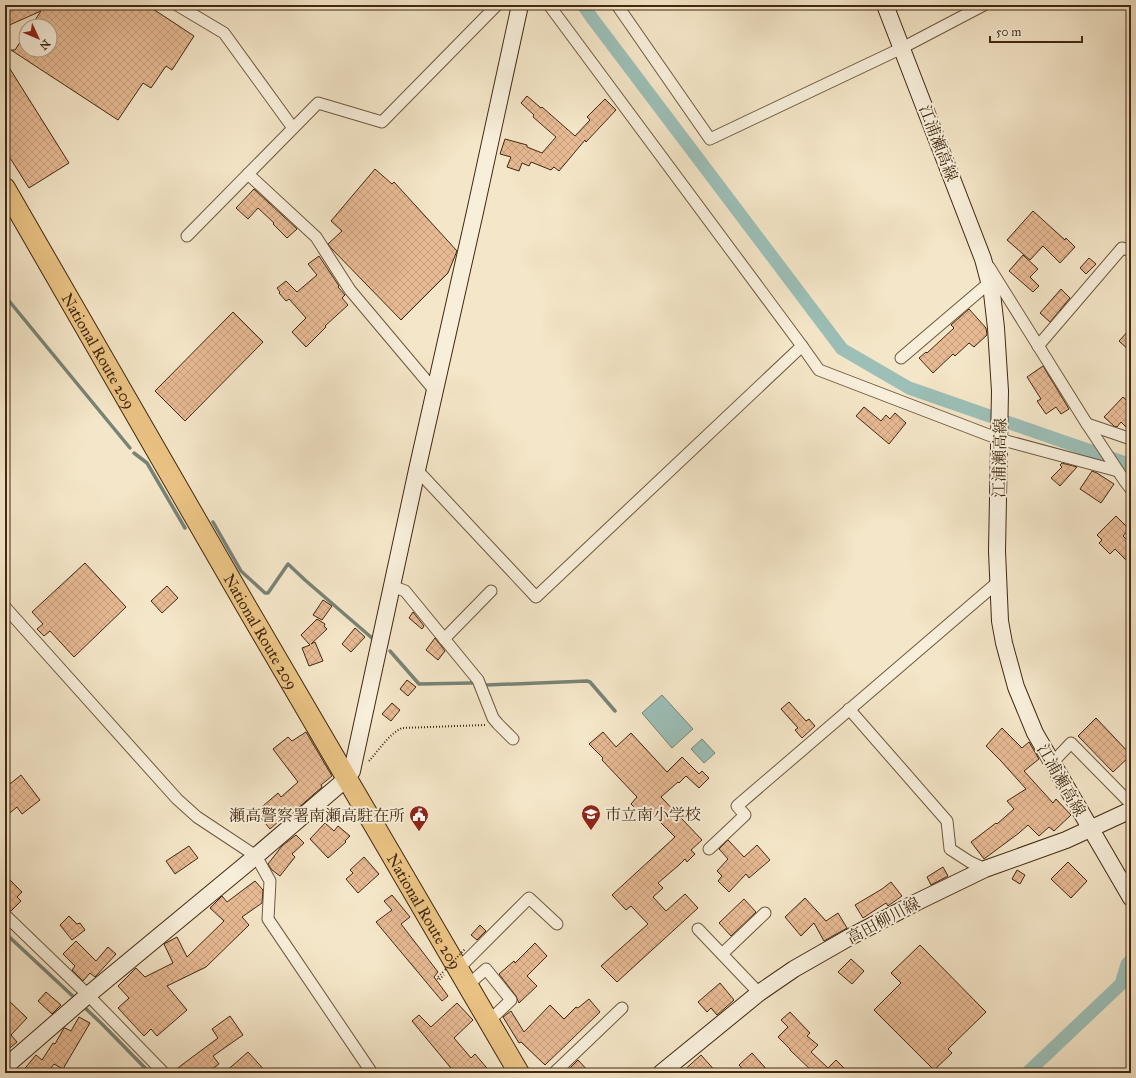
<svg xmlns="http://www.w3.org/2000/svg" width="1136" height="1078" font-family="'IM FELL Great Primer','Noto Serif JP',serif">
	<defs>
		<pattern id="building-cross-hatch" width="8" height="8" patternUnits="userSpaceOnUse"><rect width="8" height="8" fill="#e7ba94"/><path d="M0 0l8 8M0 8l8-8" fill="none" stroke="#c7a07f"/></pattern>
	</defs>
	<rect width="100%" height="100%" fill="#f4e6c8"/>
	<filter id="stains"><feTurbulence type="fractalNoise" baseFrequency=".005" numOctaves="4"/><feColorMatrix values="0 0 0 0 .2 0 0 0 0 .09 0 0 0 0 .02 0 0 0 .5 -.17"/></filter>
	<radialGradient id="worn" r=".72"><stop offset=".6" stop-color="#630" stop-opacity="0"/><stop offset="1" stop-color="#630" stop-opacity=".3"/></radialGradient>
	<!-- water -->
	<g fill="#9cbfb7" stroke="#788375">
		<path d="M662,695L693,729L672,748L642,713Z"/>
		<path d="M702,739L715,753L704,763L691,749Z"/>
	</g>
	<g fill="none" stroke-linecap="round" stroke-linejoin="round">
		<!-- stream -->
		<g stroke="#788375" stroke-width="3.5">
			<path d="M5,296L130,448"/>
			<path d="M134,453L147,463L185,528"/>
			<path d="M213,522L241,571L265,593H268L288,564L305,580L372,638"/>
			<path d="M390,651L419,684L472,683"/>
			<path d="M486,685L587,681L590,682L615,711"/>
			<path d="M5,933L77,1000"/>
			<path d="M83,1006L102,1024L150,1073"/>
		</g>
		<!-- canal -->
		<g stroke="#9cbfb7" stroke-width="13">
			<path d="M583,5L592,18L842,349L909,388L1131,465"/>
			<path d="M1027,1073L1121,984L1127,964L1131,960"/>
		</g>
	</g>
	<!-- building -->
	<g fill="url(#building-cross-hatch)" stroke="#422811">
		<path d="M5,5H147L194,36L172,70L166,66L151,88L143,83L118,120L11,50H15L26,33V50H50V26H31L41,11L5,27Z"/>
		<path d="M5,61L69,163L29,188L5,150Z"/>
		<path d="M527,96L541,108L542,107L575,136L590,120L587,117L605,99L616,110L586,142L585,140L559,171L554,167L551,170L531,162L529,166L522,163L519,171L507,167L511,157L500,154L505,139L527,145V147L542,153L556,137L533,117L534,115L521,103Z"/>
		<path d="M375,169L392,184L394,182L457,251L448,273L401,320L332,249L328,244L342,231L331,221Z"/>
		<path d="M254,189L297,229L287,238L273,224L274,223L258,208L248,219L236,208Z"/>
		<path d="M1033,211L1065,240L1066,238L1075,247L1060,263L1043,246L1030,260L1007,240Z"/>
		<path d="M1023,255L1038,269L1030,277L1039,286L1033,292L1009,271Z"/>
		<path d="M319,256L339,286L338,287L345,295L342,298L348,305L325,326L326,327L306,347L292,332L306,318L289,299L286,301L279,293L280,292L277,288L286,281L297,292L317,275L308,264Z"/>
		<path d="M1089,258L1096,264L1086,274L1080,268Z"/>
		<path d="M1061,289L1070,298L1050,322L1040,313Z"/>
		<path d="M969,309L986,328L987,335L974,347L969,343L955,356L953,354L933,373L919,358L926,352L927,353L954,328L951,325Z"/>
		<path d="M233,312L263,342L185,421L155,391Z"/>
		<path d="M1131,328V352L1119,341Z"/>
		<path d="M1043,366L1069,409L1061,414L1056,407L1046,414L1037,401L1041,399L1027,377Z"/>
		<path d="M1123,397L1131,404V432L1121,422L1117,427L1114,426L1104,417Z"/>
		<path d="M864,407L881,421L886,415L890,419L895,413L906,423L889,444L856,416Z"/>
		<path d="M1062,463L1077,467L1060,486L1051,478L1062,467L1060,465Z"/>
		<path d="M1092,471L1097,473L1114,484L1101,503L1080,489Z"/>
		<path d="M1116,516L1129,529L1123,536L1131,544V565L1115,549L1110,554L1099,543L1102,540L1097,535Z"/>
		<path d="M85,563L126,607L74,657L50,631L44,636L37,629L43,624L32,612Z"/>
		<path d="M167,586L178,598L162,613L151,601Z"/>
		<path d="M323,600L332,606L322,620L313,615Z"/>
		<path d="M413,612L424,626L422,629L409,618Z"/>
		<path d="M317,619L325,624L324,626L327,629L311,644L315,642L323,661L309,666L302,648L310,645L301,635Z"/>
		<path d="M355,628L365,637L351,652L342,644Z"/>
		<path d="M435,638L445,651L438,660L426,650Z"/>
		<path d="M407,680L416,687L408,696L400,689Z"/>
		<path d="M789,702L806,721L809,719L815,726L802,738L795,730L798,728L781,709Z"/>
		<path d="M392,703L400,710L391,721L382,714Z"/>
		<path d="M1096,718L1131,755L1113,772L1078,736Z"/>
		<path d="M1002,728L1022,748L1029,742L1039,759L1024,771L1053,803L1056,799L1071,815L1054,831L1049,827L1039,836L1028,825L1019,833L984,859L971,842L996,823L997,824L1014,809L1007,801L1026,789L1001,761L986,746Z"/>
		<path d="M306,732L332,776L321,785L322,787L297,809L295,807L270,829L256,812L278,793L281,797L298,782L273,749L288,737L292,741Z"/>
		<path d="M603,732L616,747L631,733L667,772L682,757L699,774L702,771L709,778L699,788L686,776L679,783L678,782L661,797L702,840L691,850L695,854L687,862L685,859L679,865L658,883L663,888L653,897L666,911L685,894L698,908L617,982L601,966L648,924L631,906L626,910L612,895L675,837L648,810L645,809L640,813L631,804L637,797L602,760L603,758L589,744Z"/>
		<path d="M21,775L40,800L22,814L17,807L5,817V788Z"/>
		<path d="M325,823L334,831L338,826L350,836L345,841L346,842L328,858L310,839Z"/>
		<path d="M296,835L304,843L292,854L295,857L280,876L272,870L268,864L282,846Z"/>
		<path d="M728,840L744,857L757,845L770,860L749,878L746,874L729,892L718,881L722,876L717,871L728,859L719,849Z"/>
		<path d="M189,846L198,858L175,874L166,861Z"/>
		<path d="M364,857L379,874L358,893L346,879L353,873L350,870Z"/>
		<path d="M1068,862L1087,881L1071,898L1051,879Z"/>
		<path d="M943,867L948,876L931,885L927,877Z"/>
		<path d="M1017,870L1025,875L1020,884L1012,879Z"/>
		<path d="M5,875L22,892L17,897L21,901L11,911L5,908Z"/>
		<path d="M255,881L263,890L262,903L242,917L249,925L206,967L167,986L187,1010L157,1036L151,1029L144,1036L118,1008L129,998L118,986L136,968L145,977L173,963L164,944L177,937L187,957L224,921L210,908L222,896L227,902Z"/>
		<path d="M891,882L902,896L888,906L886,903L863,918L855,905L882,889Z"/>
		<path d="M392,895L410,917L401,924L438,972L434,977L448,996L442,1001L376,922L392,910L384,901Z"/>
		<path d="M805,898L826,921L838,913L847,928L824,941L814,923L801,936L785,917Z"/>
		<path d="M744,899L756,912L731,936L719,923Z"/>
		<path d="M69,916L77,924L80,923L85,930L72,940L60,925Z"/>
		<path d="M480,925L486,931L477,940L471,935Z"/>
		<path d="M76,941L96,961L108,947L116,954L95,977L90,973L83,981L72,970L75,966L63,954Z"/>
		<path d="M535,943L547,956L527,976L537,986L519,1003L518,1001L516,996L499,974L514,961L515,963Z"/>
		<path d="M920,945L986,1012L948,1049L952,1053L934,1070L874,1010L901,983L891,973Z"/>
		<path d="M851,959L864,971L852,984L838,972Z"/>
		<path d="M720,983L734,1000L717,1015L711,1008L707,1012L698,1002Z"/>
		<path d="M46,992L61,1005L52,1014L38,1001Z"/>
		<path d="M5,997L27,1018L11,1035L17,1042L5,1052Z"/>
		<path d="M589,999L600,1012L545,1065L521,1042L519,1043L503,1017L511,1011L524,1032L550,1005L564,1019L576,1007L578,1008Z"/>
		<path d="M457,1003L473,1020L454,1038L471,1058L475,1054L491,1073H455L412,1021L419,1015L431,1027Z"/>
		<path d="M790,1012L810,1033L807,1036L818,1045L811,1052L828,1068L836,1060L849,1073H814L790,1050V1049L778,1037L788,1027L781,1020Z"/>
		<path d="M230,1016L243,1035L213,1056L219,1064L207,1073H171L218,1038L212,1029Z"/>
		<path d="M79,1017L90,1023L63,1069L54,1064L47,1073H21L36,1055L42,1060L53,1043L55,1044L64,1028H65L71,1031Z"/>
		<path d="M248,1052L267,1073H224Z"/>
		<path d="M752,1053L770,1073H746L739,1065Z"/>
		<path d="M701,1055L717,1073H681Z"/>
		<path d="M578,1060L590,1073H565Z"/>
	</g>
	<g fill="none" stroke-linecap="round" stroke-linejoin="round">
		<defs>
			<g id="street">
				<path d="M177,5L224,33L293,128"/>
				<path d="M549,5L802,346L819,370L999,439L1118,471"/>
				<path d="M617,5L710,139L902,48L984,5"/>
				<path d="M248,174L316,237L350,290L435,391"/>
				<path d="M187,236L318,103L382,122L497,5"/>
				<path d="M989,267L1087,424L1124,480L1131,489"/>
				<path d="M1038,346L1122,248L1131,251"/>
				<path d="M901,358L989,283"/>
				<path d="M1087,424L1131,439"/>
				<path d="M417,470L536,597L802,346"/>
				<path d="M392,586L405,591L478,680L493,718L498,724L513,739"/>
				<path d="M5,607L177,799L197,817L256,856L270,881L268,919L372,1073"/>
				<path d="M444,639L491,591"/>
				<path d="M849,709L947,821L950,849L970,862L985,869"/>
				<path d="M1052,763L1071,743L1131,804"/>
				<path d="M709,849L745,815L737,806L998,582"/>
				<path d="M5,915L88,995L164,1073"/>
				<path d="M698,929L759,993"/>
				<path d="M722,954L765,913"/>
				<path d="M458,969L529,898L557,924"/>
				<path d="M468,985L486,969L511,1000L489,1021"/>
				<path d="M554,1073L622,1008"/>
			</g>
			<g id="secondary">
				<path d="M885,5L983,259L992,293L996,328L1000,391L997,551L1000,621L1004,643L1016,687L1035,733L1131,898"/>
				<path d="M5,1067L88,995L256,856L346,779L352,771L417,470L475,212L520,5"/>
				<path d="M661,1073L759,993L794,969L850,937L917,902L985,869L1066,840L1131,810"/>
			</g>
			<g id="highway">
				<path id="s1" d="M5,188L246,606L519,1073"/>
			</g>
		</defs>
		<!-- street casing -->
		<use href="#street" stroke="#6e583f" stroke-width="13"/>
		<!-- secondary casing -->
		<use href="#secondary" stroke="#422811" stroke-width="18"/>
		<!-- highway casing -->
		<use href="#highway" stroke="#422811" stroke-width="22"/>
		<!-- path -->
		<g stroke="#422811" stroke-width="2" stroke-dasharray="1 2" stroke-linecap="butt">
			<path d="M369,761C379,750 388,735 402,728L485,725"/>
			<path d="M443,972L437,978L439,980L444,975"/>
		</g>
		<!-- street -->
		<use href="#street" stroke="#f8efdb" stroke-width="11"/>
		<!-- secondary -->
		<use href="#secondary" stroke="#f8efdb" stroke-width="16"/>
		<!-- highway -->
		<use href="#highway" stroke="#eac384" stroke-width="20"/>
		<!-- path-bridge -->
		<path stroke="#422811" stroke-width="2" stroke-dasharray="1 2" stroke-linecap="butt" d="M445,970L465,949"/>
	</g>
	<!-- icons -->
	<defs>
		<symbol id="school-pin" viewBox="-11 -11 22 30"><path d="M0 17L-7.5 6A9.5 9.5 0 1 1 7.5 6Z" fill="#8f2418" stroke="#f8efdb"/><path d="M0-5L7-2L0 1L-7-2ZM-4 1L0 2.5L4 1V4Q0 6-4 4Z" fill="#fff"/></symbol>
		<symbol id="civic-pin" viewBox="-11 -11 22 30"><path d="M0 17L-7.5 6A9.5 9.5 0 1 1 7.5 6Z" fill="#8f2418" stroke="#f8efdb"/><path d="M-.6-6.5H3V-4.5H.6V-3L4-1V1h2V6H-6V1h2V-1L-.6-3ZM-1.2 2.5V6h2.4V2.5Z" fill="#fff"/></symbol>
	</defs>
	<g fill-rule="evenodd">
		<use href="#school-pin" x="580" y="803" width="22" height="30"/>
		<use href="#civic-pin" x="408" y="804" width="22" height="30"/>
	</g>
	<g text-anchor="middle" stroke-width="4" stroke-linejoin="round" paint-order="stroke">
		<!-- street labels -->
		<g font-size="16" fill="#422811" stroke="#f8efdb">
			<text transform="translate(939 143) rotate(69)" y="6">江浦瀬高線</text>
			<text dy="6" stroke="none"><textPath href="#s1" startOffset="188">National Route 209</textPath></text>
			<text transform="translate(999 458) rotate(-89)" y="6">江浦瀬高線</text>
			<text dy="6" stroke="none"><textPath href="#s1" startOffset="512">National Route 209</textPath></text>
			<text transform="translate(1062 780) rotate(60)" y="6">江浦瀬高線</text>
			<text dy="6" stroke="none"><textPath href="#s1" startOffset="836">National Route 209</textPath></text>
			<text transform="translate(883 920) rotate(-28)" y="6">高田柳川線</text>
		</g>
		<!-- poi labels -->
		<g font-size="16" fill="#422811" stroke="#f8efdb" text-anchor="start">
			<text x="605" y="820">市立南小学校</text>
			<text x="405" y="821" text-anchor="end">瀬高警察署南瀬高駐在所</text>
		</g>
	</g>
	<!-- margin -->
	<rect width="1136" height="1078" fill="none" stroke="#f4e6c8" stroke-width="20"/>
	<rect x="6" y="6" width="1124" height="1066" fill="none" stroke="#422811" stroke-width="2"/>
	<rect x="10" y="10" width="1116" height="1058" fill="none" stroke="#422811"/>
	<!-- north arrow -->
	<g transform="translate(38 38) rotate(134)"><circle r="19" fill="#f8efdb" stroke="#af9f8a"/>
	<path d="M0-3L7 15L0 10L-7 15Z" fill="#8f2418"/>
	<text y="-6" font-size="11" font-weight="bold" text-anchor="middle" fill="#422811">N</text>
	</g>
	<!-- scale -->
	<path d="M990 36v6h92v-6" fill="none" stroke="#422811" stroke-width="2"/>
	<text x="996" y="36" font-size="12" fill="#422811" stroke="#f8efdb" stroke-width="3" paint-order="stroke">50 m</text>
	<rect width="100%" height="100%" filter="url(#stains)"/>
	<rect width="100%" height="100%" fill="url(#worn)"/>
</svg>
